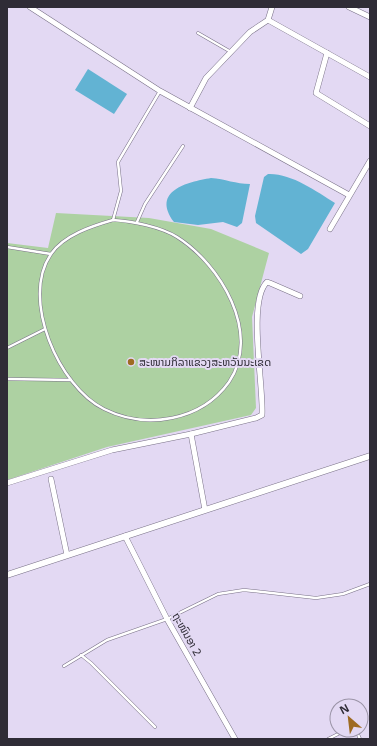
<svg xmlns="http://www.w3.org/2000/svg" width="377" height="746" font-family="'Noto Sans','Noto Sans Lao',sans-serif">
	<rect width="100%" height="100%" fill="#e3d9f3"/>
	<!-- garden -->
	<path fill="#add1a2" d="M56,213L149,218L211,229L269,253L252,317L256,408L251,415L107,447L7,480V243L48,248Z"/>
	<!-- water -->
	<g fill="#62b3d3">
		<path d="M88,69L127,94L114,114L75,90Z"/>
		<path d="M268,174C291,173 316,191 335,203L308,249L301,254L256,223L255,216L264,177Z"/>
		<path d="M211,178C225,179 236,184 250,184L242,223L237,227L223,222L198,225L174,222C151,191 187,182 211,178Z"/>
	</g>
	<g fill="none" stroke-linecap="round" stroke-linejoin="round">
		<defs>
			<g id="service">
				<path d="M198,33L231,52"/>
				<path d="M113,220C132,221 161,227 177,237C220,264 262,333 229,382C201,421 146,430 104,409C59,387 20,299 51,254C64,235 92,226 113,220Z"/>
				<path d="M113,220L121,191L118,162L160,91"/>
				<path d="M137,222L145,204L183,146"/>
				<path d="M7,247L51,254"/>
				<path d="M7,348L45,329"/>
				<path d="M7,379L71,380"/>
				<path d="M81,655L91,663L155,727"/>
				<path d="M64,666L107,640L167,619L218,594L244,590L316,598L343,594L370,584"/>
				<path d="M356,730L360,739"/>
				<path d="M328,739L346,730"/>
			</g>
			<g id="minor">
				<path d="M30,7L160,91L349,195"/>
				<path d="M349,7L370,17"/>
				<path d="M268,20L370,77"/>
				<path d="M327,53L316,93L370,126"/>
				<path d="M190,108L206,78L250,32L268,20L272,7"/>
				<path d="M330,229L370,161"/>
				<path d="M191,434L256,418L262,415C264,387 247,301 267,282L270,283L300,296"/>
				<path d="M51,479L67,555"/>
				<path d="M7,483L112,450L191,434L205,510"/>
				<path d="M125,536L167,619L235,739"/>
			</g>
			<path id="tertiary" d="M7,575L370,456"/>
		</defs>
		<!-- service casing -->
		<use href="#service" stroke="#797187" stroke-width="3.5"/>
		<!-- minor casing -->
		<use href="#minor" stroke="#797187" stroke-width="6"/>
		<!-- tertiary casing -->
		<use href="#tertiary" stroke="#797187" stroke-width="7"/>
		<!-- service -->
		<use href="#service" stroke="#fff" stroke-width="2.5"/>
		<!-- minor -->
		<use href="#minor" stroke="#fff" stroke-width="5"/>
		<!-- tertiary -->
		<use href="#tertiary" stroke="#fff" stroke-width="6"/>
	</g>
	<!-- markers -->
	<circle fill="#9e6b22" stroke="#e3d9f3" stroke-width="1.5" cx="131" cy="362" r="4"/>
	<g text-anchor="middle" stroke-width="4" stroke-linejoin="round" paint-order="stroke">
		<!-- poi labels -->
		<g font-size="11" fill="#2f2c36" stroke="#e3d9f3" text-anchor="start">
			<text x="139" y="366">ສະໜາມກິລາແຂວງສະຫວັນນະເຂດ</text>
		</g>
		<!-- street labels -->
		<g font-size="11" fill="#2f2c36" stroke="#e3d9f3">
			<text transform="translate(187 634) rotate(61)" y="4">ຖະໜົນອາ 2</text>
		</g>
	</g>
	<!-- border -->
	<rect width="377" height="746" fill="none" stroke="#2f2c36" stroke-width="16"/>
	<!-- north arrow -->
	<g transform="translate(349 718) rotate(332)"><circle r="19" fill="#e3d9f3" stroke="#9b94a7"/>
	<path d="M0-3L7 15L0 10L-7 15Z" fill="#9e6b22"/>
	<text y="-6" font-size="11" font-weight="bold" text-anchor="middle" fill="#2f2c36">N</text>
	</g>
</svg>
